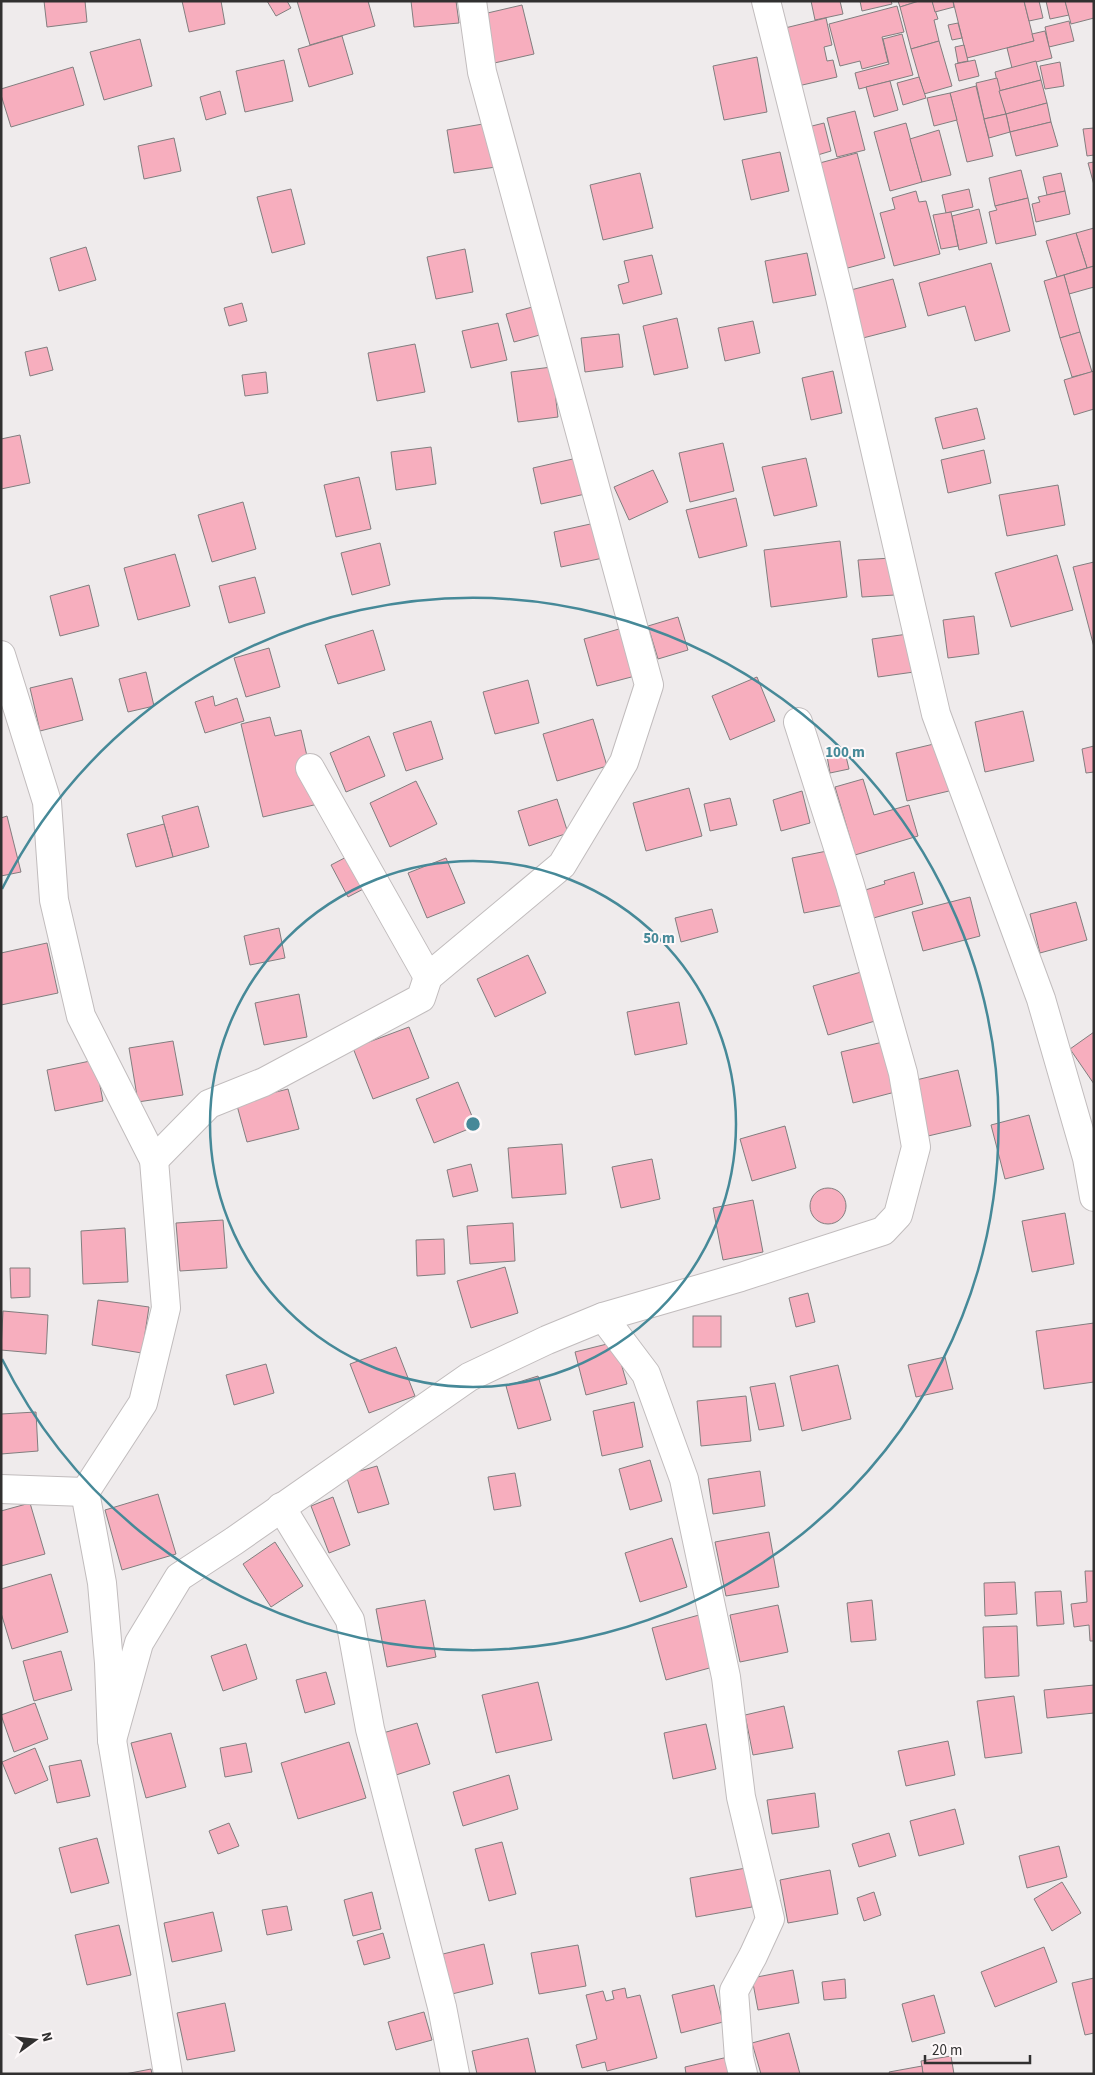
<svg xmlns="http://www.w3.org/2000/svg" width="1095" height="2075" font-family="'Source Sans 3',sans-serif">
	<rect width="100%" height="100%" fill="#efebec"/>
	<!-- building -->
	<g fill="#f7aebe" stroke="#827e7f">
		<path d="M44,1H85L87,22L47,27Z"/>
		<path d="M182,1H221L225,24L189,32Z"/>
		<path d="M267,1H287L291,8L276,16Z"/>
		<path d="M297,1H368L375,26L310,45Z"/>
		<path d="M411,1H456L459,23L414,27Z"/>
		<path d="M811,1H840L843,14L815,20Z"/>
		<path d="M860,1H891L892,4L862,11Z"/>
		<path d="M898,1H919L900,7Z"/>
		<path d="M919,1H932L938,19L934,20L939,41L911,49L900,7Z"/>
		<path d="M932,1H953L954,7L935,12Z"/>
		<path d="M953,1H1024L1034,41L967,58Z"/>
		<path d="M1024,1H1039L1043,18L1029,21Z"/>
		<path d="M1046,1H1065L1069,15L1050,19Z"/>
		<path d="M1065,1H1094V18L1071,24Z"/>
		<path d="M522,5L534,54L490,64L479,15Z"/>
		<path d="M897,6L904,32L882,37L888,62L862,69L860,61L840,66L829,24Z"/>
		<path d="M826,18L832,45L824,47L827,61L833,60L837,77L798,86L785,28Z"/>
		<path d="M1069,21L1074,41L1049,47L1045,27Z"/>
		<path d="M958,23L962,38L952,40L948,25Z"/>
		<path d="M1045,31L1052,58L1012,68L1007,48L1034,41L1032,34Z"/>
		<path d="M902,34L913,75L859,89L855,73L889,64L883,39Z"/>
		<path d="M342,36L353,74L309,87L298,49Z"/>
		<path d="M140,39L152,86L104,100L90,52Z"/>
		<path d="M939,41L952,86L924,94L911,49Z"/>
		<path d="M964,45L968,61L958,63L955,47Z"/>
		<path d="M757,57L767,112L724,120L713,66Z"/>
		<path d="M284,60L293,101L245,112L236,71Z"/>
		<path d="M975,60L979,76L959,81L955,64Z"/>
		<path d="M1036,61L1041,80L999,91L995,72Z"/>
		<path d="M1060,62L1064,86L1045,89L1040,66Z"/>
		<path d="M73,67L84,105L11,127L1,95V89Z"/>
		<path d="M919,77L926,98L903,105L897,83Z"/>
		<path d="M997,78L1006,114L984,119L976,83Z"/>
		<path d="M1041,80L1047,103L1006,114L999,91Z"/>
		<path d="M890,81L898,110L874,117L866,87Z"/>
		<path d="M976,86L993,156L967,162L950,93Z"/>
		<path d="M220,91L226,114L206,120L200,97Z"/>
		<path d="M950,93L957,120L934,126L927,98Z"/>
		<path d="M1047,103L1051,122L1010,132L1006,114Z"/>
		<path d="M855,111L865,150L837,157L827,118Z"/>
		<path d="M1006,114L1010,132L989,138L984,119Z"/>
		<path d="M1051,122L1058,146L1016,156L1010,132Z"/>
		<path d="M489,123L496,167L454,173L447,130Z"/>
		<path d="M824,123L831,151L811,157L804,128Z"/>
		<path d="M906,123L922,182L890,191L874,132Z"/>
		<path d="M1094,128V155L1087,156L1083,129Z"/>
		<path d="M939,130L951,175L922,182L910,139Z"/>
		<path d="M174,138L181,171L144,179L138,146Z"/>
		<path d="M780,152L789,191L751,200L742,160Z"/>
		<path d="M857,153L885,258L844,269L816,164Z"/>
		<path d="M1094,162V185L1088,163Z"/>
		<path d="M1021,170L1028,198L995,206L989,178Z"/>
		<path d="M640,173L653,228L603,240L590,185Z"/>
		<path d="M1061,173L1065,191L1047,195L1043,177Z"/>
		<path d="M291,189L305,244L272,253L257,197Z"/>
		<path d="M969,189L973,207L946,213L942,195Z"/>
		<path d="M916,191L919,202L926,201L940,254L894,266L880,213L895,209L892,198Z"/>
		<path d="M1065,191L1070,214L1036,222L1032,204L1040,202L1038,197Z"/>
		<path d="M1028,198L1036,235L996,244L989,212L997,210L995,206Z"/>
		<path d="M979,209L987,243L959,250L952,216Z"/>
		<path d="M951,212L958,246L941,249L933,215Z"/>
		<path d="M1094,228V266L1087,268L1076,233Z"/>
		<path d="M1076,233L1087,268L1057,277L1046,241Z"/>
		<path d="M86,247L96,280L59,291L50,258Z"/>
		<path d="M465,249L473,292L436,299L427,257Z"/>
		<path d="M807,253L816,295L773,303L765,261Z"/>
		<path d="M652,255L662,294L623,304L618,285L629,282L624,261Z"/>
		<path d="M991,263L1010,331L975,341L965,306L928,316L919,283Z"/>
		<path d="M1094,266V287L1069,294L1064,275Z"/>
		<path d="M1064,275L1080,332L1060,338L1044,281Z"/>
		<path d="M893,279L906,327L859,339L847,291Z"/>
		<path d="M242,303L247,321L229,326L224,308Z"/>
		<path d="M540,305L547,333L514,342L506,314Z"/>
		<path d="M677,318L688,368L654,375L643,326Z"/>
		<path d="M753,321L760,353L725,361L718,328Z"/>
		<path d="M498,323L507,360L471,368L462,331Z"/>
		<path d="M1080,332L1092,372L1072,377L1060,338Z"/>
		<path d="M619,334L623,367L585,372L581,338Z"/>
		<path d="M415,344L425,392L377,401L368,353Z"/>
		<path d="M47,347L53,370L30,376L25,352Z"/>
		<path d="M552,367L558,417L518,422L511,372Z"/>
		<path d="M833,371L842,413L811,420L802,378Z"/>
		<path d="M1094,371V409L1074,415L1064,380Z"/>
		<path d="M266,372L268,393L245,396L242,375Z"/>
		<path d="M977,408L985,439L943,449L935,418Z"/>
		<path d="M20,435L30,483L1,489V439Z"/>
		<path d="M723,443L734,491L690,502L679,453Z"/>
		<path d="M431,447L436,484L396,490L391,452Z"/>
		<path d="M984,450L991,483L948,493L941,460Z"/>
		<path d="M586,456L594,492L541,504L533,468Z"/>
		<path d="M806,458L817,506L774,516L762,467Z"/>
		<path d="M653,470L668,502L629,520L614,487Z"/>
		<path d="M359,477L371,529L336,537L324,485Z"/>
		<path d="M1058,485L1065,525L1007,536L999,495Z"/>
		<path d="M736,498L747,546L699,558L686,510Z"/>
		<path d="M243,502L256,549L212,562L198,515Z"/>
		<path d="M595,523L603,558L561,567L554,532Z"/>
		<path d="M840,541L847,597L771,607L764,550Z"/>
		<path d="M380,543L390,585L352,595L341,553Z"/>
		<path d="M175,554L190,606L138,620L124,568Z"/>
		<path d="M1057,555L1073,610L1011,627L995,573Z"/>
		<path d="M892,558L895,595L862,597L858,560Z"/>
		<path d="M1094,562V647L1073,567Z"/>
		<path d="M255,577L265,613L229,623L219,586Z"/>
		<path d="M89,585L99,626L60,636L50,596Z"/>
		<path d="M974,616L979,654L948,658L943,620Z"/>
		<path d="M678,617L688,650L658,659L648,626Z"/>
		<path d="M626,627L639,675L597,686L584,639Z"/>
		<path d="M373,630L385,670L338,684L325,645Z"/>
		<path d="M908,634L914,672L878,677L872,639Z"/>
		<path d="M269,648L280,687L246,697L234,658Z"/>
		<path d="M146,672L154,706L128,712L119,679Z"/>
		<path d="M757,677L775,721L730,740L712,696Z"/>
		<path d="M72,678L83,720L40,731L30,688Z"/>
		<path d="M528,680L539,723L495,734L483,692Z"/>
		<path d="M213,696L215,706L237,698L244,721L205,733L195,702Z"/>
		<path d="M1023,711L1034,761L985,772L975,722Z"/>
		<path d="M270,717L275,736L301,730L318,804L263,817L241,724Z"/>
		<path d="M593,719L607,766L557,781L543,734Z"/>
		<path d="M431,721L443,759L406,771L393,733Z"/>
		<path d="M369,736L385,776L346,792L330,753Z"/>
		<path d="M938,743L949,791L907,801L896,753Z"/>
		<path d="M1094,746V772L1086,773L1082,749Z"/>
		<path d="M845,752L849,769L830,773L827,756Z"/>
		<path d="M863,779L874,815L909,805L918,836L855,855L835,787Z"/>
		<path d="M416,781L437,824L390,847L370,803Z"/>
		<path d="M689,788L702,836L646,851L633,803Z"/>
		<path d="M802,791L810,823L781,831L773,800Z"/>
		<path d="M730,798L737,825L710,831L704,804Z"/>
		<path d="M557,799L568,833L529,846L518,811Z"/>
		<path d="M198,806L209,847L173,857L162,816Z"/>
		<path d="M7,816L21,872L1,876V818Z"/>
		<path d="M164,824L173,857L136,867L127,834Z"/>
		<path d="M832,850L844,905L804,913L792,858Z"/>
		<path d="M356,852L373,884L348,897L331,865Z"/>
		<path d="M446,858L465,903L427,918L408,873Z"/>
		<path d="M914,872L923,904L870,919L862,891L885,884L884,881Z"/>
		<path d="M970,897L980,936L923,951L912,912Z"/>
		<path d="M1076,902L1087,940L1040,953L1030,914Z"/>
		<path d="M712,909L718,932L681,942L675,918Z"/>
		<path d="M279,928L285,958L250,965L244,936Z"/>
		<path d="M47,943L58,993L1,1005V953Z"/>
		<path d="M528,955L546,993L495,1017L477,979Z"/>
		<path d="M861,972L875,1021L828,1035L813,986Z"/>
		<path d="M299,994L307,1037L264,1045L255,1003Z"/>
		<path d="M679,1002L687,1044L635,1055L627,1012Z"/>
		<path d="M409,1027L429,1078L373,1099L353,1048Z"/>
		<path d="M1094,1032V1084L1070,1049Z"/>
		<path d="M173,1041L183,1095L138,1102L129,1048Z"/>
		<path d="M887,1041L899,1091L853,1103L841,1052Z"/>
		<path d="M95,1060L103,1101L55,1111L47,1070Z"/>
		<path d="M958,1070L971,1126L928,1136L916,1080Z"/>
		<path d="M458,1082L476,1126L434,1143L416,1099Z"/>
		<path d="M288,1089L299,1129L247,1142L236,1102Z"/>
		<path d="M1029,1115L1044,1169L1005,1179L991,1125Z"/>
		<path d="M785,1126L796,1168L752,1181L740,1139Z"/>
		<path d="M562,1144L566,1194L512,1198L508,1148Z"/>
		<path d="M652,1159L660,1199L621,1208L612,1167Z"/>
		<path d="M471,1164L478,1191L453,1197L447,1170Z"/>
		<circle cx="828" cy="1206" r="18"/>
		<path d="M753,1200L763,1252L723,1260L713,1208Z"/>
		<path d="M1065,1213L1074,1264L1032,1272L1022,1221Z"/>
		<path d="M223,1220L227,1268L180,1271L176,1223Z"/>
		<path d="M513,1223L515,1261L470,1264L467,1226Z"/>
		<path d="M125,1228L128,1282L83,1284L81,1231Z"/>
		<path d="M444,1239L445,1274L417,1276L416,1240Z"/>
		<path d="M505,1267L518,1313L471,1328L457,1281Z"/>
		<path d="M10,1268H30V1297L11,1298Z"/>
		<path d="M808,1293L815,1322L796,1327L789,1298Z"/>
		<path d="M98,1300L149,1307L142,1353L92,1345Z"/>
		<path d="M3,1311L48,1315L46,1354L1,1350Z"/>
		<rect x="693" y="1316" width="28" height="31"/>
		<path d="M1094,1323V1382L1044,1389L1036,1331Z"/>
		<path d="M615,1342L627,1384L586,1395L575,1352Z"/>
		<path d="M396,1347L415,1396L369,1413L350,1364Z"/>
		<path d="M945,1357L953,1389L916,1397L908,1365Z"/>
		<path d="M266,1364L274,1393L234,1405L226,1375Z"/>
		<path d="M838,1365L851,1419L802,1431L790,1376Z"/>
		<path d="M538,1376L551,1420L518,1429L506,1386Z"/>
		<path d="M775,1383L784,1426L759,1430L750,1387Z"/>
		<path d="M746,1396L751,1441L701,1446L697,1401Z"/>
		<path d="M634,1402L643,1447L602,1456L593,1411Z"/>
		<path d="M36,1412L38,1451L1,1454V1414Z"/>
		<path d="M650,1460L662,1501L630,1510L619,1469Z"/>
		<path d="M377,1466L389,1504L358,1513L346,1475Z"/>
		<path d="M760,1471L765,1506L713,1514L708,1479Z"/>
		<path d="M515,1473L521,1506L494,1510L488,1477Z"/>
		<path d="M158,1494L176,1554L122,1570L105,1510Z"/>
		<path d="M333,1497L350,1545L329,1553L311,1506Z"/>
		<path d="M30,1503L45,1554L1,1566V1511Z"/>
		<path d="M769,1532L779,1587L726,1596L715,1542Z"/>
		<path d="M672,1538L687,1587L640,1602L625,1553Z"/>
		<path d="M275,1542L303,1586L271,1607L243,1564Z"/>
		<path d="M1085,1571H1094V1641H1090L1089,1625L1074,1627L1071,1604L1087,1602Z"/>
		<path d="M51,1574L68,1632L12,1649L1,1613V1589Z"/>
		<path d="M1015,1582L1017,1614L985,1616L984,1583Z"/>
		<path d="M1061,1591L1064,1624L1037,1626L1035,1592Z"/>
		<path d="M425,1600L436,1657L387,1667L376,1609Z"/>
		<path d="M872,1600L876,1640L851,1642L847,1603Z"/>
		<path d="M778,1605L788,1652L740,1662L730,1615Z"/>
		<path d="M699,1615L713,1667L666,1680L652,1628Z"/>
		<path d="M1017,1626L1019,1676L985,1678L983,1627Z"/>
		<path d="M246,1644L257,1679L223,1691L211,1656Z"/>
		<path d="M61,1651L72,1690L34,1701L23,1661Z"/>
		<path d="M326,1672L335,1704L305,1713L296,1680Z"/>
		<path d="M538,1682L552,1740L496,1753L482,1695Z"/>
		<path d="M1094,1685V1713L1047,1718L1044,1690Z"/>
		<path d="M1014,1696L1022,1753L985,1758L977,1701Z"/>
		<path d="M35,1703L48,1739L14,1752L1,1715Z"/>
		<path d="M784,1706L793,1748L753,1755L745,1715Z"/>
		<path d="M417,1723L430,1764L396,1775L383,1733Z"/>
		<path d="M706,1724L716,1769L673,1779L664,1733Z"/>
		<path d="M171,1733L186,1787L146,1798L131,1743Z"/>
		<path d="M948,1741L955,1775L906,1786L898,1751Z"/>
		<path d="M349,1742L366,1798L298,1819L281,1763Z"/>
		<path d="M246,1743L252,1772L225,1777L220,1748Z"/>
		<path d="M35,1748L48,1780L15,1794L2,1762Z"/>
		<path d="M81,1760L90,1796L57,1803L49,1766Z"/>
		<path d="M509,1775L518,1809L463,1826L453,1792Z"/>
		<path d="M815,1793L819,1827L772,1834L767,1800Z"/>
		<path d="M955,1809L964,1844L919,1856L910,1821Z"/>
		<path d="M229,1823L239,1846L218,1854L209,1831Z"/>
		<path d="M889,1833L896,1856L859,1867L852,1844Z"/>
		<path d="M97,1838L109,1883L71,1893L59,1848Z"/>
		<path d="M502,1842L516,1894L489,1901L475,1849Z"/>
		<path d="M1059,1846L1067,1877L1027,1888L1019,1856Z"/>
		<path d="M746,1868L752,1907L696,1917L690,1878Z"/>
		<path d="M830,1870L838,1914L788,1923L780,1880Z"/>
		<path d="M1062,1882L1081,1913L1052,1931L1034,1899Z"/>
		<path d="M372,1892L381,1929L353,1936L344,1900Z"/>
		<path d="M874,1892L881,1915L864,1921L857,1898Z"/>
		<path d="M287,1906L292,1930L267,1935L262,1910Z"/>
		<path d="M213,1912L222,1951L172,1962L164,1923Z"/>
		<path d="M119,1925L131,1975L87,1985L75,1935Z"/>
		<path d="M383,1933L390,1958L364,1965L357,1941Z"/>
		<path d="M484,1944L493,1984L452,1994L443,1954Z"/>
		<path d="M578,1945L586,1986L539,1994L531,1953Z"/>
		<path d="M1044,1947L1057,1982L995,2007L981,1972Z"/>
		<path d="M793,1970L799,2003L758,2010L752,1978Z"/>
		<path d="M1094,1978V2033L1085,2035L1072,1983Z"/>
		<path d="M845,1979L846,1998L824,2000L822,1982Z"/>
		<path d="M714,1985L723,2022L681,2033L672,1995Z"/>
		<path d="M625,1988L627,1998L640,1995L657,2058L607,2071L605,2062L582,2068L576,2045L597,2039L586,1995L603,1991L606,2001L614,1999L612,1991Z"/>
		<path d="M934,1995L945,2033L912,2042L902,2004Z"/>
		<path d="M225,2003L235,2051L187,2060L177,2013Z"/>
		<path d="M424,2012L432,2040L396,2050L388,2022Z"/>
		<path d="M789,2033L800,2074H761L752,2043Z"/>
		<path d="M528,2038L536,2074H477L472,2051Z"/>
		<path d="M951,2056L954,2074H923L921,2061Z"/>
		<path d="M728,2057L732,2074H686L685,2067Z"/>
		<path d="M922,2066L923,2074H890L889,2072Z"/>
		<path d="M151,2069L152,2074H125Z"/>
	</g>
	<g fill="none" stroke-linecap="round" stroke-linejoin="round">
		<defs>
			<g id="minor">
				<path d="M766,1L840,297L936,714L1041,999L1087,1158L1094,1197"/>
				<path d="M1,655L47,802L54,900L81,1016L154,1160L166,1308L143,1403L85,1492L102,1583L109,1663L112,1740L168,2074"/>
				<path d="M310,768L428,977"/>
				<path d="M154,1160L209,1104L264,1082L421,998L428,977L562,865L624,762L649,685L482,72L472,1"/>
				<path d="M603,1317L646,1374L684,1479L726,1677L741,1797L770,1919L753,1956L734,1991L739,2058L743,2074"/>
				<path d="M1,1489L85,1492"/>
				<path d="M281,1507L350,1620L370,1729L442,2007L455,2074"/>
				<path d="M112,1740L139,1643L179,1577L234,1541L469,1377L547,1340L603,1317L741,1277L883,1231L898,1215L916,1147L903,1073L850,885L798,722"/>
			</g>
		</defs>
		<!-- minor casing -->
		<use href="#minor" stroke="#c1bcbd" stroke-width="30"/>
		<!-- minor -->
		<use href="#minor" stroke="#fff" stroke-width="28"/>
	</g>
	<!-- distance rings -->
	<g fill="none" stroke="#468998" stroke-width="2.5">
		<circle cx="473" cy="1124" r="263"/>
		<path d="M2 889A526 526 0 1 1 2 1359"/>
	</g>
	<circle cx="473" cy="1124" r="8" fill="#468998" stroke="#fdf8f9" stroke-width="2.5"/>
	<g font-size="15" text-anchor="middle" font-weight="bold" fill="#468998" stroke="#fdf8f9" stroke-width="4" stroke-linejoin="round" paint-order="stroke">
		<text x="845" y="757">100 m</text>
		<text x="659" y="943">50 m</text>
	</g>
	<!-- border -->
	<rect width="1095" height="2075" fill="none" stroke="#313030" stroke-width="5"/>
	<!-- north arrow -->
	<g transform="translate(35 2040) rotate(75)" stroke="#fdf8f9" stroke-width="4" paint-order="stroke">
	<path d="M0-4L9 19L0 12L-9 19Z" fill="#313030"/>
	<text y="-8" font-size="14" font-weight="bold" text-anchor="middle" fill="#313030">N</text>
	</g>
	<!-- scale -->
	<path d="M925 2055v8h105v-8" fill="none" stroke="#313030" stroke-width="2.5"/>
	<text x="932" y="2055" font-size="15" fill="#313030" stroke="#fdf8f9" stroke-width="4" paint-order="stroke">20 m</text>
</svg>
